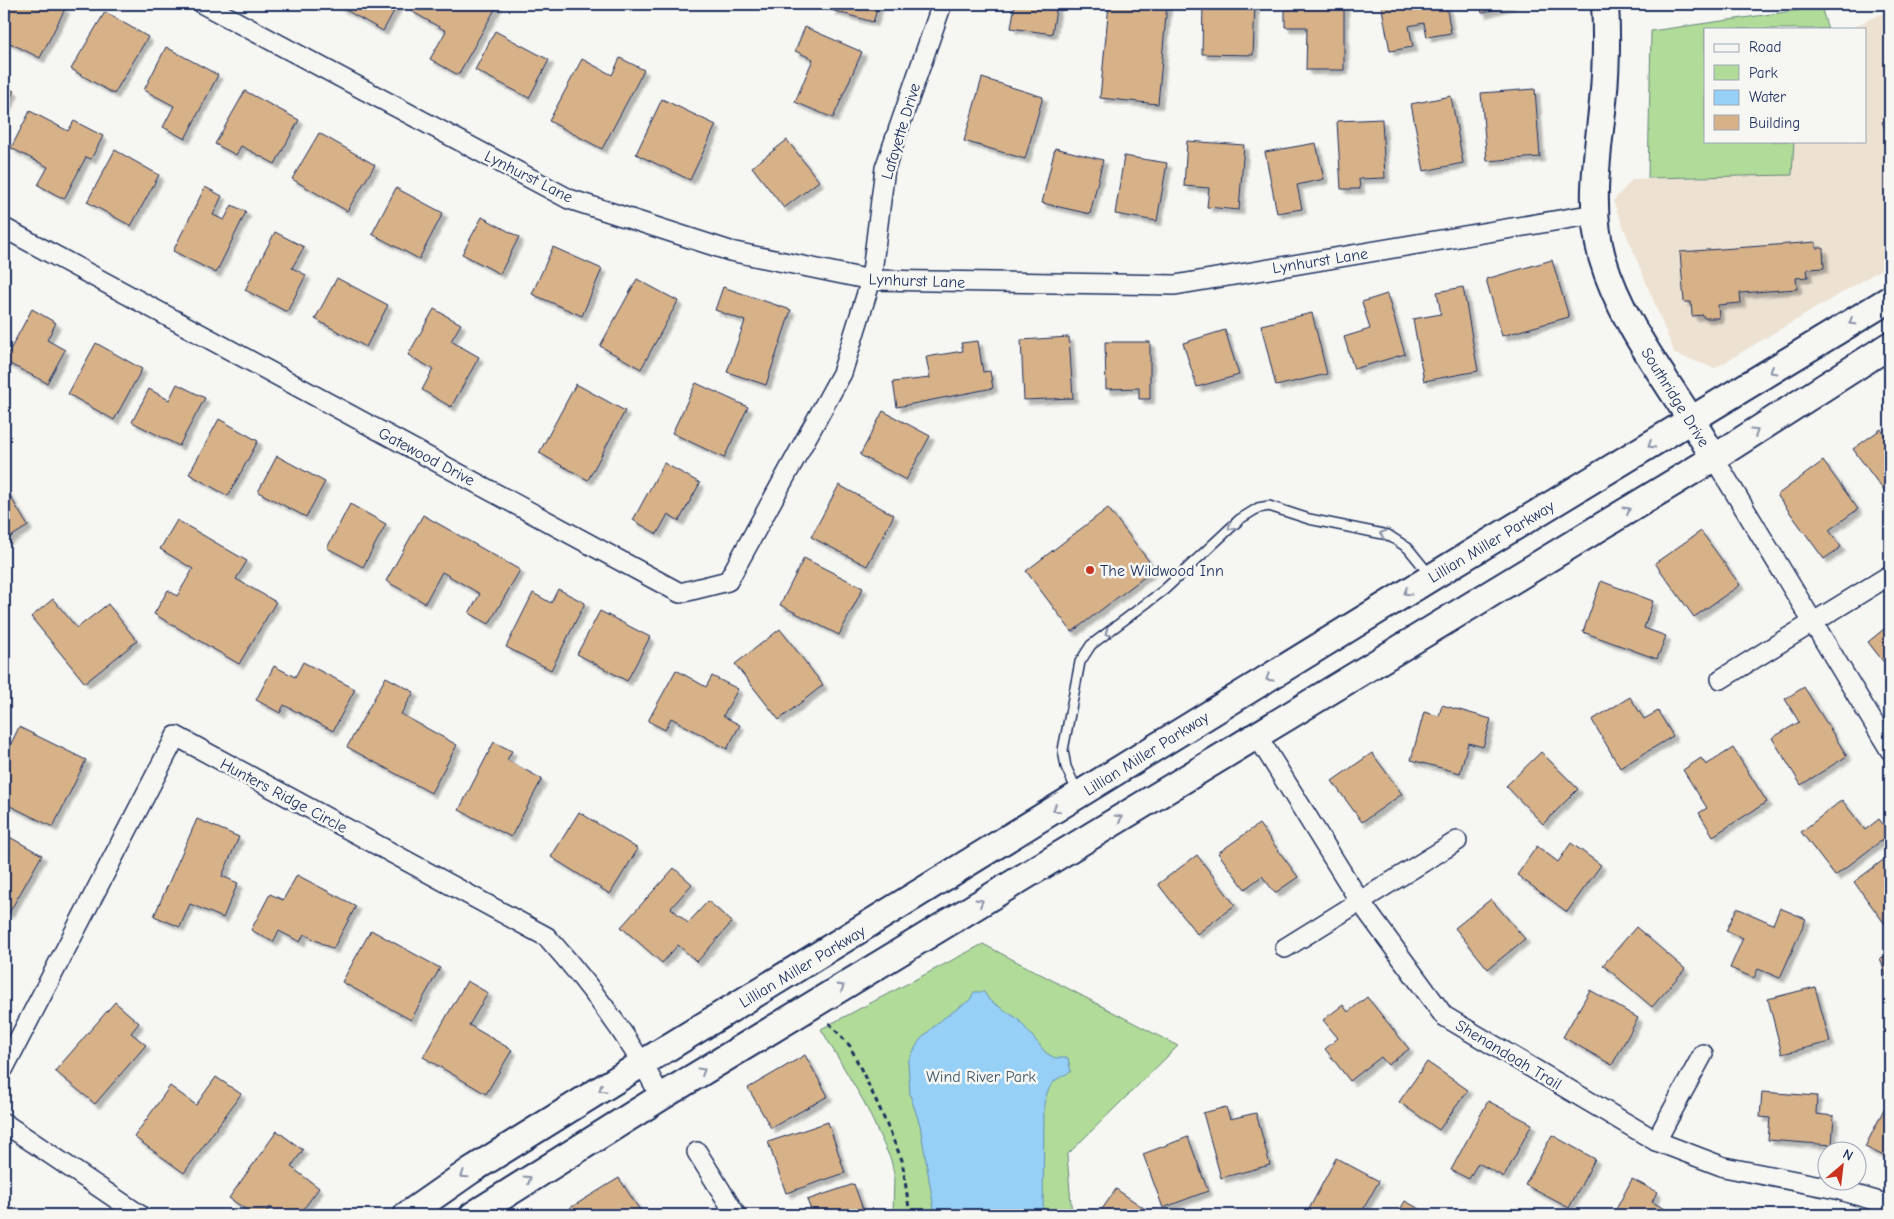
<svg xmlns="http://www.w3.org/2000/svg" width="1894" height="1219" font-family="'Comic Neue',sans-serif">
	<defs>
		<filter id="shadow"><feDropShadow dx="4.5" dy="4.5" stdDeviation="1" flood-color="#0004"/></filter>
	</defs>
	<rect width="100%" height="100%" fill="#f6f6f2"/>
	<filter id="ink" filterUnits="userSpaceOnUse"><feTurbulence type="fractalNoise" baseFrequency=".02" numOctaves="2"/><feDisplacementMap in="SourceGraphic" scale="10" xChannelSelector="R" yChannelSelector="G"/><feConvolveMatrix kernelMatrix="1 2 1 2 8 2 1 2 1" color-interpolation-filters="sRGB"/></filter>
	<g filter="url(#ink)">
		<!-- built -->
		<path fill="#ede1d2" d="M1890,10V264L1715,368L1675,354L1613,201L1633,179L1792,175L1794,141H1865V29H1849Z"/>
		<!-- green -->
		<g fill="#b0db98" stroke="#66857b">
			<path d="M1821,7L1828,29H1705V141H1794L1792,175L1648,178L1651,31Z"/>
			<path d="M983,944L1178,1046L1067,1155L1072,1215H893L894,1174L891,1160L864,1102L821,1029Z"/>
		</g>
		<!-- water -->
		<path fill="#97d0f6" stroke="#6590b9" d="M974,992H984L989,1000L1018,1019L1046,1053L1055,1058H1068L1071,1072C1053,1079 1048,1086 1044,1104L1043,1215H935L920,1125L910,1095L908,1062L919,1041L938,1022L970,1000Z"/>
		<!-- building -->
		<g fill="#d7b188" stroke="#1b2f5e" filter="url(#shadow)">
			<path d="M8,4H55L65,9L40,58L4,40V12Z"/>
			<path d="M335,4H398L383,31Z"/>
			<path d="M415,4H498L458,75L430,59L446,31L411,11Z"/>
			<path d="M833,4H879L873,22L831,10Z"/>
			<path d="M1015,4H1057L1052,34L1011,28Z"/>
			<path d="M1109,4H1167L1158,104L1100,98Z"/>
			<path d="M1203,4H1255L1253,55L1202,54Z"/>
			<path d="M1285,4H1344V70H1306L1307,27H1285Z"/>
			<path d="M1381,4H1446L1451,33L1427,37L1424,23L1409,26L1413,47L1390,51Z"/>
			<path d="M1479,4H1511L1482,13Z"/>
			<path d="M105,12L148,37L114,94L71,69Z"/>
			<path d="M805,27L862,52L833,118L795,102L813,59L795,51Z"/>
			<path d="M495,31L549,60L529,98L475,70Z"/>
			<path d="M166,47L218,75L185,139L163,127L174,106L144,90Z"/>
			<path d="M620,58L644,70L602,149L549,121L582,59L612,75Z"/>
			<path d="M982,78L1043,97L1025,159L964,141Z"/>
			<path d="M4,86L14,91L4,110Z"/>
			<path d="M1535,89L1540,157L1487,161L1481,93Z"/>
			<path d="M245,91L299,120L275,164L241,146L236,155L215,144Z"/>
			<path d="M1451,96L1463,163L1424,171L1411,104Z"/>
			<path d="M662,99L716,125L690,180L636,154Z"/>
			<path d="M30,111L68,131L74,121L103,136L91,159L86,157L64,199L38,185L48,167L11,148Z"/>
			<path d="M1890,112V140L1882,122L1888,119L1885,114Z"/>
			<path d="M1382,119L1385,178L1359,179L1360,189H1341L1337,121Z"/>
			<path d="M319,133L375,165L347,211L292,179Z"/>
			<path d="M787,140L819,181L784,208L752,167Z"/>
			<path d="M1187,141L1244,145L1239,210L1207,207L1209,188L1184,186Z"/>
			<path d="M1316,143L1324,179L1297,185L1302,209L1277,213L1265,152Z"/>
			<path d="M1055,148L1103,160L1090,214L1042,203Z"/>
			<path d="M115,150L159,175L131,226L87,202Z"/>
			<path d="M1124,156L1167,163L1157,221L1115,214Z"/>
			<path d="M205,187L222,196L213,215L224,220L232,205L246,212L216,273L173,251Z"/>
			<path d="M396,188L443,213L419,259L372,234Z"/>
			<path d="M482,217L519,237L500,274L462,254Z"/>
			<path d="M275,232L304,247L292,268L306,275L287,312L245,290Z"/>
			<path d="M1816,242V248H1823L1824,268L1807,269L1808,277L1796,278L1797,289L1740,293L1741,303L1718,305L1719,318H1704L1703,315L1692,316L1691,302H1684L1680,252Z"/>
			<path d="M553,247L602,269L582,316L532,294Z"/>
			<path d="M1552,260L1569,317L1502,336L1486,279Z"/>
			<path d="M337,278L388,305L366,347L315,319Z"/>
			<path d="M637,279L678,301L641,369L600,346Z"/>
			<path d="M723,287L791,310L766,385L727,372L745,321L715,310Z"/>
			<path d="M1463,287L1478,371L1424,381L1413,319L1441,314L1437,292Z"/>
			<path d="M1387,294L1405,354L1354,369L1344,337L1370,329L1362,302Z"/>
			<path d="M32,309L56,323L47,340L65,350L47,383L4,361Z"/>
			<path d="M434,309L461,324L451,341L479,357L451,407L422,390L433,369L408,355Z"/>
			<path d="M1312,313L1327,374L1276,386L1261,325Z"/>
			<path d="M1225,330L1239,375L1197,387L1183,343Z"/>
			<path d="M1069,337L1073,398L1024,400L1021,340Z"/>
			<path d="M978,341L983,372L990,371L993,388L897,407L893,382L930,378L926,357L963,351L961,343Z"/>
			<path d="M1105,342H1150V399H1139V388L1106,389Z"/>
			<path d="M96,343L142,369L114,420L68,394Z"/>
			<path d="M696,383L748,407L724,458L672,433Z"/>
			<path d="M177,384L205,398L179,446L132,422L149,389L169,400Z"/>
			<path d="M576,384L625,411L588,480L539,453Z"/>
			<path d="M883,411L930,436L906,480L860,455Z"/>
			<path d="M219,419L258,441L228,496L189,474Z"/>
			<path d="M1881,429L1887,438L1890,436V499L1853,449Z"/>
			<path d="M277,456L325,482L306,517L258,492Z"/>
			<path d="M1823,461L1858,509L1829,530L1841,547L1824,559L1777,495Z"/>
			<path d="M664,463L700,483L679,521L668,514L657,534L633,520Z"/>
			<path d="M839,485L894,515L867,566L811,537Z"/>
			<path d="M4,486L28,526L4,541Z"/>
			<path d="M350,504L386,524L363,567L327,548Z"/>
			<path d="M1108,508L1155,569L1072,632L1026,571Z"/>
			<path d="M423,515L520,570L489,624L469,613L480,594L442,572L425,603L386,581Z"/>
			<path d="M177,520L247,561L236,579L276,602L239,664L154,614L168,590L177,596L193,569L160,549Z"/>
			<path d="M1701,531L1740,585L1694,617L1655,563Z"/>
			<path d="M804,558L863,588L839,635L780,605Z"/>
			<path d="M1601,581L1653,601L1644,628L1666,636L1657,659L1583,632Z"/>
			<path d="M558,589L585,603L551,670L506,647L533,593L551,603Z"/>
			<path d="M53,599L77,628L108,604L137,641L85,683L31,617Z"/>
			<path d="M600,611L650,637L627,681L577,654Z"/>
			<path d="M1890,624V670L1868,642Z"/>
			<path d="M780,629L823,685L779,720L735,664Z"/>
			<path d="M303,662L355,689L333,731L284,705L280,713L256,700L274,666L295,677Z"/>
			<path d="M676,670L706,687L712,676L738,689L723,716L740,725L727,749L671,718L665,730L648,721Z"/>
			<path d="M386,677L414,692L401,714L457,745L431,793L347,747Z"/>
			<path d="M1804,687L1847,756L1801,785L1772,738L1799,722L1785,699Z"/>
			<path d="M1630,697L1644,719L1658,711L1673,736L1620,768L1592,720Z"/>
			<path d="M1442,705L1491,719L1483,747L1468,743L1460,773L1411,760L1424,712L1439,716Z"/>
			<path d="M19,727L86,760L53,827L4,803V758Z"/>
			<path d="M494,742L512,751L507,760L542,779L511,837L459,810Z"/>
			<path d="M1733,748L1767,802L1713,836L1699,813L1707,808L1683,770L1701,758L1706,765Z"/>
			<path d="M1541,752L1578,789L1543,824L1506,786Z"/>
			<path d="M1372,753L1402,794L1362,822L1332,781Z"/>
			<path d="M1842,800L1865,830L1879,819L1890,834L1835,876L1801,832Z"/>
			<path d="M579,812L638,849L610,894L551,857Z"/>
			<path d="M197,819L239,837L222,876L238,883L223,918L190,904L180,927L154,916Z"/>
			<path d="M1259,824L1298,877L1275,893L1262,876L1245,889L1218,853Z"/>
			<path d="M4,834L42,855L9,913L4,910Z"/>
			<path d="M1571,843L1601,865L1567,912L1517,875L1537,846L1558,862Z"/>
			<path d="M1197,855L1235,905L1197,934L1158,884Z"/>
			<path d="M1890,855V920L1885,924L1854,882Z"/>
			<path d="M674,868L692,884L671,908L688,923L708,901L732,922L697,962L678,945L662,963L621,927Z"/>
			<path d="M297,875L356,906L333,949L304,934L300,942L279,931L273,942L251,930L270,894L283,900Z"/>
			<path d="M1491,899L1525,939L1488,969L1455,928Z"/>
			<path d="M1737,908L1773,924L1780,908L1806,919L1780,978L1758,969L1754,978L1730,968L1743,938L1726,931Z"/>
			<path d="M1636,927L1685,969L1652,1007L1603,965Z"/>
			<path d="M371,930L440,968L411,1020L342,982Z"/>
			<path d="M1890,955V981L1888,982L1880,958Z"/>
			<path d="M467,981L488,993L469,1025L512,1050L486,1094L423,1057Z"/>
			<path d="M1815,987L1830,1042L1782,1054L1768,999Z"/>
			<path d="M1590,990L1638,1018L1612,1065L1563,1037Z"/>
			<path d="M1367,997L1409,1049L1388,1065L1381,1057L1350,1081L1325,1049L1338,1038L1323,1020L1343,1005L1348,1012Z"/>
			<path d="M115,1002L139,1023L131,1033L146,1045L95,1104L55,1071Z"/>
			<path d="M805,1055L828,1096L771,1128L748,1088Z"/>
			<path d="M1427,1062L1468,1090L1439,1130L1399,1102Z"/>
			<path d="M216,1077L241,1094L184,1173L134,1137L170,1086L196,1105Z"/>
			<path d="M1762,1092L1817,1096L1816,1114L1834,1116L1832,1145L1768,1140L1770,1118L1760,1117Z"/>
			<path d="M1488,1101L1532,1124L1504,1177L1478,1163L1469,1179L1451,1170Z"/>
			<path d="M1887,1103L1890,1104V1159L1865,1147Z"/>
			<path d="M1226,1107L1230,1119L1256,1113L1270,1165L1221,1178L1203,1113Z"/>
			<path d="M828,1122L845,1173L786,1193L768,1142Z"/>
			<path d="M277,1131L303,1150L291,1167L319,1188L299,1215H281L270,1207L264,1215H254L229,1198Z"/>
			<path d="M1552,1135L1595,1159L1569,1208L1525,1185Z"/>
			<path d="M1188,1137L1208,1191L1163,1208L1143,1154Z"/>
			<path d="M1336,1158L1379,1181L1360,1215H1322L1309,1209Z"/>
			<path d="M619,1178L643,1215H575L570,1208Z"/>
			<path d="M1632,1179L1657,1192L1652,1202L1669,1211L1667,1215H1613Z"/>
			<path d="M854,1184L865,1215H813L807,1200Z"/>
			<path d="M1116,1189L1154,1215H1098Z"/>
			<path d="M1405,1201L1431,1215H1397Z"/>
		</g>
		<g fill="none" stroke-linecap="round" stroke-linejoin="round">
			<defs>
				<path id="lane" d="M1078,793L1066,767L1063,750L1080,662L1091,645L1164,590L1240,519L1258,508L1269,506L1309,519L1388,535L1408,548L1430,575"/>
				<g id="street">
					<path d="M203,4L569,199L730,251L871,280L1175,285L1595,214"/>
					<path d="M4,228L680,593L728,581L842,373L871,280L885,168L942,4"/>
					<path d="M1714,458L1890,750"/>
					<path d="M1721,679L1890,575"/>
					<path d="M1256,734L1359,900L1444,1016L1656,1141L1724,1167L1836,1189L1890,1205"/>
					<path d="M1285,948L1457,841"/>
					<path d="M4,1068L176,736L547,937C591,986 630,1038 661,1097"/>
					<path d="M4,1123L140,1215"/>
					<path d="M1656,1141L1703,1054"/>
					<path d="M697,1152L736,1215"/>
				</g>
				<g id="secondary">
					<path d="M1605,4C1607,36 1606,70 1603,102C1598,152 1588,207 1602,257C1624,332 1677,391 1714,458"/>
					<path d="M407,1215L470,1171L643,1063L1432,577L1890,299"/>
					<path d="M473,1215L661,1097L1714,458L1890,345"/>
				</g>
			</defs>
			<!-- lane casing -->
			<use href="#lane" stroke="#1b2f5e" stroke-width="12"/>
			<!-- street casing -->
			<use href="#street" stroke="#1b2f5e" stroke-width="22"/>
			<!-- secondary casing -->
			<use href="#secondary" stroke="#1b2f5e" stroke-width="30"/>
			<!-- path -->
			<path stroke="#1b2f5e" stroke-width="3" stroke-dasharray="5 4" stroke-linecap="butt" d="M829,1023L850,1046L880,1109L902,1160L910,1215"/>
			<!-- lane -->
			<use href="#lane" stroke="#f6f6f2" stroke-width="9"/>
			<!-- street -->
			<use href="#street" stroke="#f6f6f2" stroke-width="19"/>
			<!-- secondary -->
			<use href="#secondary" stroke="#f6f6f2" stroke-width="26"/>
		</g>
		<!-- one-way arrows -->
		<defs><path id="oneway-chevron" d="M-2-3.5L2.5 0L-2 3.5" fill="none" stroke-width="1.6" stroke-linecap="round" stroke-linejoin="round" transform="scale(1.25)"/></defs>
		<g stroke="#8892a8">
			<use href="#oneway-chevron" transform="translate(1852 322) rotate(149)"/>
			<use href="#oneway-chevron" transform="translate(1773 371) rotate(149)"/>
			<use href="#oneway-chevron" transform="translate(1755 432) rotate(-32)"/>
			<use href="#oneway-chevron" transform="translate(1651 445) rotate(149)"/>
			<use href="#oneway-chevron" transform="translate(1627 510) rotate(-31)"/>
			<use href="#oneway-chevron" transform="translate(1231 527) rotate(137)"/>
			<use href="#oneway-chevron" transform="translate(1383 534) rotate(-162)"/>
			<use href="#oneway-chevron" transform="translate(1407 592) rotate(148)"/>
			<use href="#oneway-chevron" transform="translate(1108 633) rotate(144)"/>
			<use href="#oneway-chevron" transform="translate(1269 678) rotate(148)"/>
			<use href="#oneway-chevron" transform="translate(1056 809) rotate(148)"/>
			<use href="#oneway-chevron" transform="translate(1119 818) rotate(-31)"/>
			<use href="#oneway-chevron" transform="translate(980 902) rotate(-31)"/>
			<use href="#oneway-chevron" transform="translate(841 987) rotate(-31)"/>
			<use href="#oneway-chevron" transform="translate(702 1071) rotate(-31)"/>
			<use href="#oneway-chevron" transform="translate(602 1089) rotate(148)"/>
			<use href="#oneway-chevron" transform="translate(464 1175) rotate(145)"/>
			<use href="#oneway-chevron" transform="translate(528 1179) rotate(-32)"/>
		</g>
	</g>
	<!-- markers -->
	<circle fill="#c8321e" stroke="#f6f6f2" stroke-width="2" cx="1090" cy="570" r="5"/>
	<g text-anchor="middle" stroke-width="5" stroke-linejoin="round" paint-order="stroke">
		<!-- street labels -->
		<g font-size="16" fill="#1b2f5e" stroke="#f6f6f2">
			<text transform="translate(900 131) rotate(-73)" y="6">Lafayette Drive</text>
			<text transform="translate(529 176) rotate(27)" y="6">Lynhurst Lane</text>
			<text transform="translate(1320 260) rotate(-9)" y="6">Lynhurst Lane</text>
			<text transform="translate(917 280) rotate(2)" y="6">Lynhurst Lane</text>
			<text transform="translate(1676 397) rotate(58)" y="6">Southridge Drive</text>
			<text transform="translate(427 456) rotate(28)" y="6">Gatewood Drive</text>
			<text transform="translate(1491 541) rotate(-31)" y="6">Lillian Miller Parkway</text>
			<text transform="translate(1146 753) rotate(-32)" y="6">Lillian Miller Parkway</text>
			<text transform="translate(284 795) rotate(28)" y="6">Hunters Ridge Circle</text>
			<text transform="translate(802 966) rotate(-31)" y="6">Lillian Miller Parkway</text>
			<text transform="translate(1509 1054) rotate(31)" y="6">Shenandoah Trail</text>
		</g>
		<!-- poi labels -->
		<g font-size="16" fill="#1b2f5e" stroke="#f6f6f2" text-anchor="start">
			<text x="1100" y="576">The Wildwood Inn</text>
		</g>
		<!-- park labels -->
		<g font-size="16" fill="#405a6c" stroke="#f6f6f2">
			<text x="981" y="1082">Wind River Park</text>
		</g>
	</g>
	<!-- margin -->
	<rect width="1894" height="1219" fill="none" stroke="#f6f6f2" stroke-width="20"/>
	<rect x="10" y="10" width="1874" height="1199" fill="none" stroke="#1b2f5e" stroke-width="2" filter="url(#ink)"/>
	<!-- legend -->
	<rect x="1704" y="28" width="162" height="115" fill="#f6f6f2" stroke="#9ea6b7"/>
	<rect x="1714" y="44" width="25" height="8" fill="#f6f6f2" stroke="#9ea6b7"/>
	<text x="1749" y="52" font-size="15" fill="#1b2f5e">Road</text>
	<rect x="1714" y="65" width="25" height="15" fill="#b0db98" stroke="#9ea6b7"/>
	<text x="1749" y="78" font-size="15" fill="#1b2f5e">Park</text>
	<rect x="1714" y="90" width="25" height="15" fill="#97d0f6" stroke="#9ea6b7"/>
	<text x="1749" y="102" font-size="15" fill="#1b2f5e">Water</text>
	<rect x="1714" y="115" width="25" height="15" fill="#d7b188" stroke="#9ea6b7"/>
	<text x="1749" y="128" font-size="15" fill="#1b2f5e">Building</text>
	<!-- north arrow -->
	<g transform="translate(1842 1166) rotate(28)"><circle r="24" fill="#f6f6f2" stroke="#9ea6b7"/>
	<path d="M0-4L9 19L0 12L-9 19Z" fill="#c8321e"/>
	<text y="-8" font-size="14" font-weight="bold" text-anchor="middle" fill="#1b2f5e">N</text>
	</g>
</svg>
